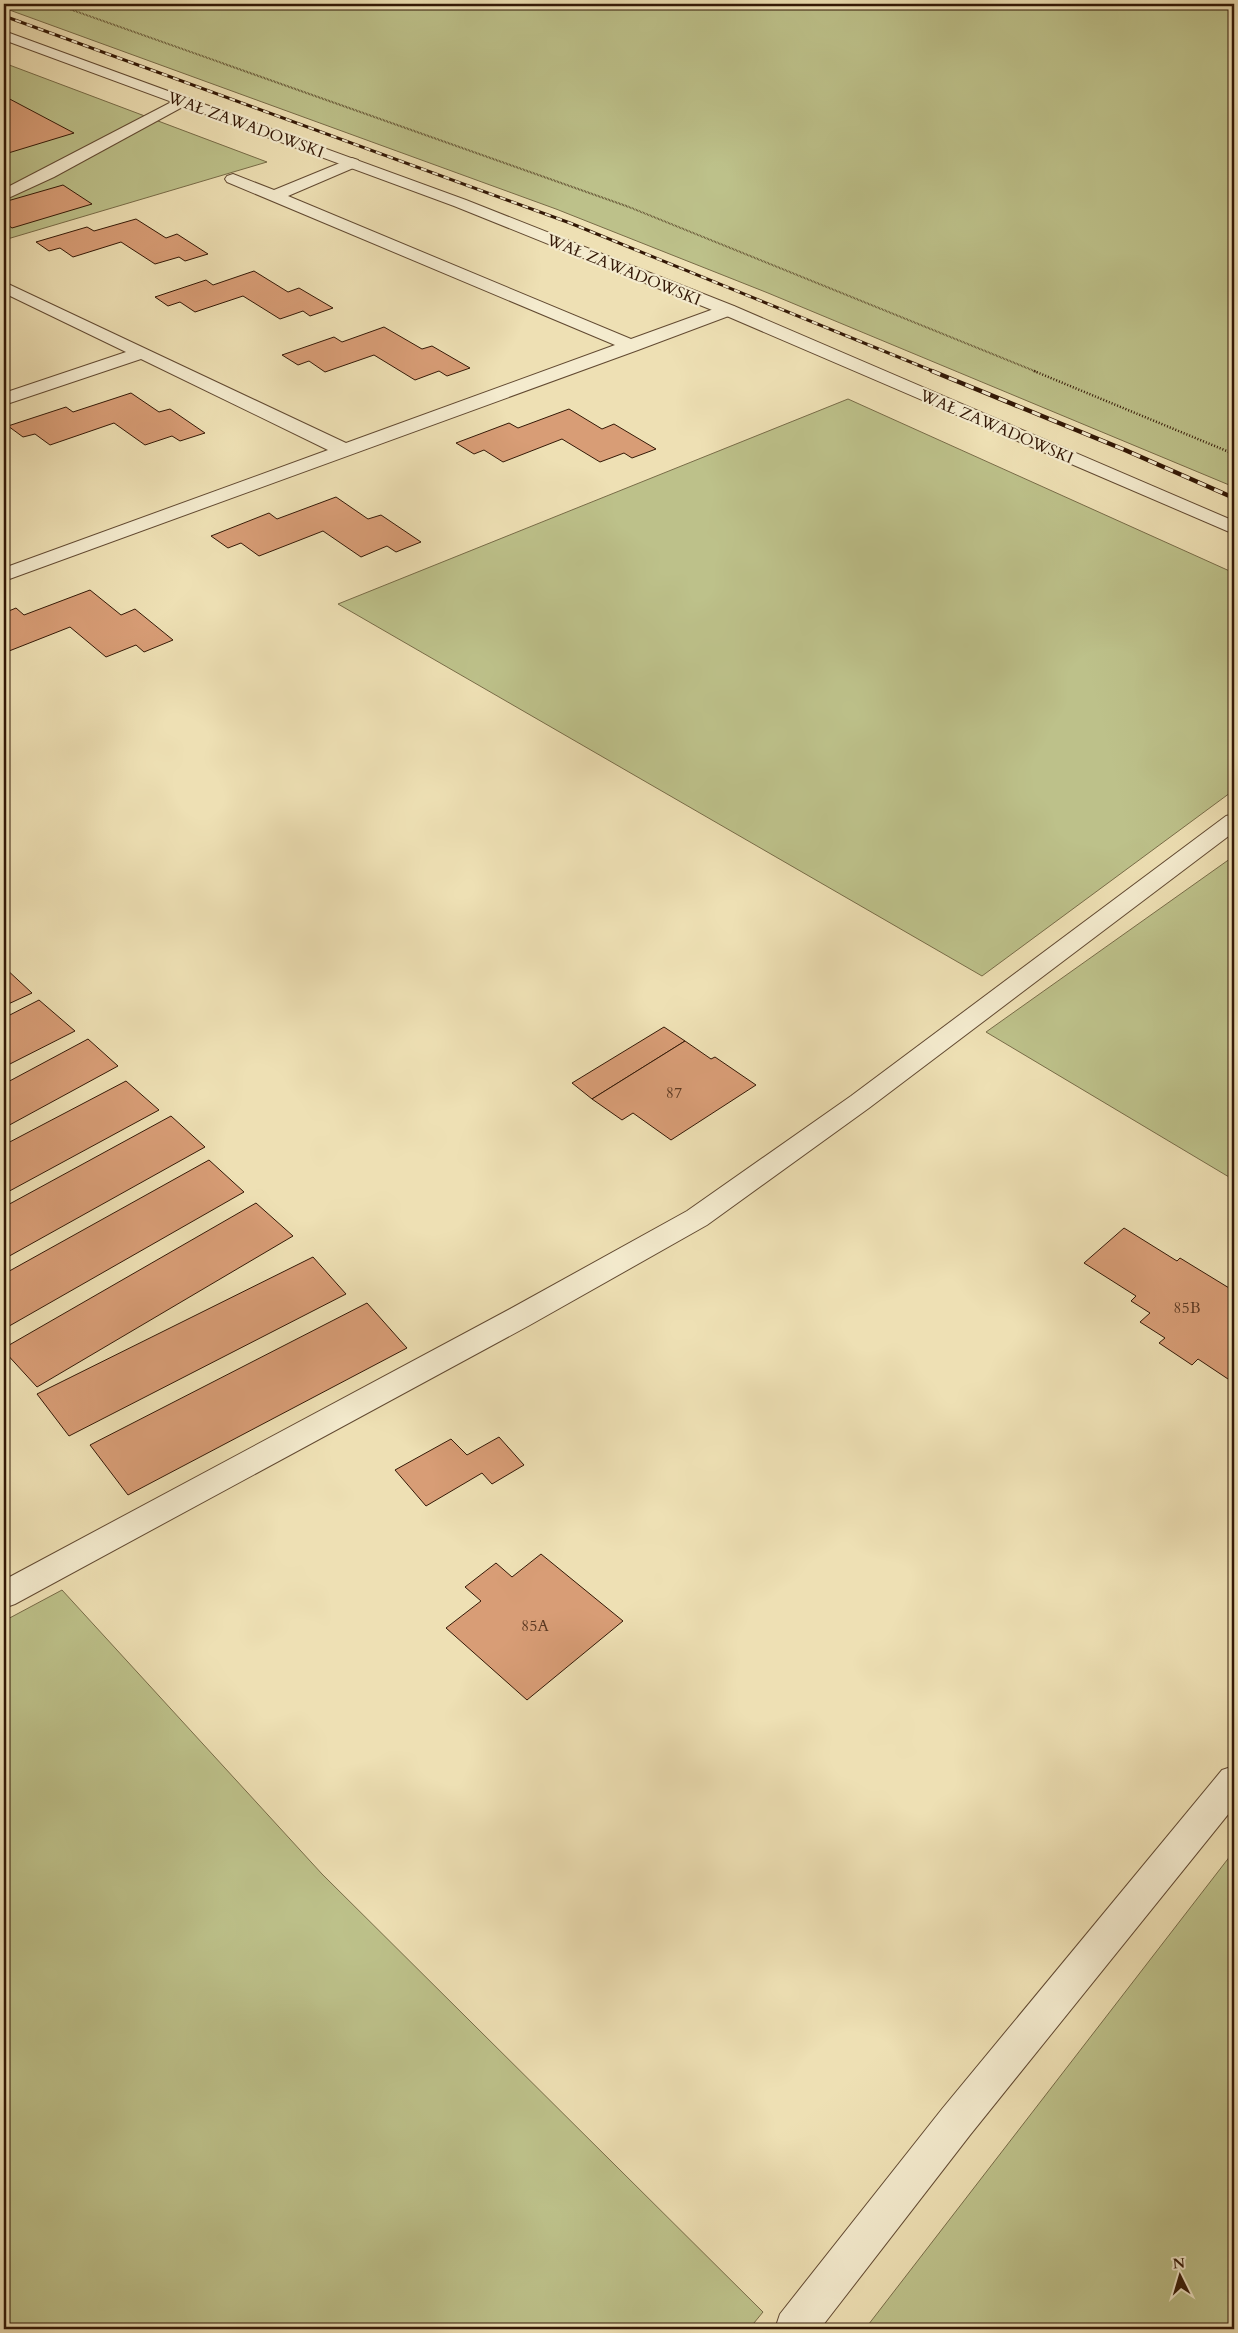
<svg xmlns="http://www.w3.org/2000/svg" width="1238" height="2333" font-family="Cardo,serif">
	<rect width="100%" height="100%" fill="#eee0b4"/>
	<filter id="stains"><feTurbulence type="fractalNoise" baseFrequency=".004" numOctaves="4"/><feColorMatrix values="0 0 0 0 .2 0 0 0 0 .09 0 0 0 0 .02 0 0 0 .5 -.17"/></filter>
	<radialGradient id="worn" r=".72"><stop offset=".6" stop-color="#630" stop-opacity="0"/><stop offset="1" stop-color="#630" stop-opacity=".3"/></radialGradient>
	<!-- green -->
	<g fill="#bdc18a" stroke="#786c48">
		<path d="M4,4H1234V487L768,293L556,209L4,8Z"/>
		<path d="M4,63L267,162L4,240Z"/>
		<path d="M848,399L1234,573V790L982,976L338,604Z"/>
		<path d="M1234,856V1180L986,1032Z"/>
		<path d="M62,1590L322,1874L763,2312L749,2329H4V1621Z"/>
		<path d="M1234,1851V2329H865Z"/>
	</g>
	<!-- building -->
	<g fill="#d89d76" stroke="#331806">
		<path d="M4,96L74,133L5,154L4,153Z"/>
		<path d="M63,185L92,204L12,228L4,222V202Z"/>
		<path d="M136,219L166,238L177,234L208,254L185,261L179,257L155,264L121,242L73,257L60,248L49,251L36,242L87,227L94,231Z"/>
		<path d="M254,271L288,292L299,288L333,308L310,316L303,311L280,319L243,296L195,312L180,302L168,306L155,297L206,280L213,285Z"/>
		<path d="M384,327L422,349L432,346L470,368L447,376L439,371L415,380L374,355L325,372L309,361L298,365L282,355L334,337L342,342Z"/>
		<path d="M131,393L159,412L170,409L205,433L180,441L172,436L145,445L114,423L50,445L35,434L23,437L8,426L66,407L73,412Z"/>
		<path d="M569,409L602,429L614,424L656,449L632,458L624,453L600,462L562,439L503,462L484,450L474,454L456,443L509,423L518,428Z"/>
		<path d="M336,497L368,519L381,515L421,542L396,552L387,546L361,557L323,531L259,556L241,543L228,548L211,536L269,513L277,519Z"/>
		<path d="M90,590L121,615L135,609L173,640L144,652L136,645L106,657L70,627L4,653V613L16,608L24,615Z"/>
		<path d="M4,967L32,993L4,1006Z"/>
		<path d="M39,1000L75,1031L4,1067V1018Z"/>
		<path d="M664,1027L685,1041L592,1099L572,1083Z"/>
		<path d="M88,1039L118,1066L4,1128V1084Z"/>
		<path d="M685,1041L711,1059L715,1057L756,1085L671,1140L633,1113L622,1120L592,1099Z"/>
		<path d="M126,1081L159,1110L4,1194V1145Z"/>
		<path d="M171,1116L205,1147L4,1259V1207Z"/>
		<path d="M209,1160L244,1192L4,1329V1274Z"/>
		<path d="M256,1203L293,1236L37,1387L4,1351V1348Z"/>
		<path d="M1124,1228L1177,1261L1180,1258L1234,1291V1383L1198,1359L1192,1365L1159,1343L1165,1338L1140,1322L1150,1313L1131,1301L1136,1296L1084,1263Z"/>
		<path d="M313,1257L346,1294L69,1436L37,1394Z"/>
		<path d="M367,1303L407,1348L128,1495L90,1445Z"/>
		<path d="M499,1437L524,1465L492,1484L482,1473L426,1506L395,1470L451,1439L467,1455Z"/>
		<path d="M541,1554L623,1621L527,1700L446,1628L481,1601L465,1587L496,1563L512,1577Z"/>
	</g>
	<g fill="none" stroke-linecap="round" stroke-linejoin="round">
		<defs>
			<g id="lane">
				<path d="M183,96L188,98L191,101L188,104L54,177L4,200V189Z"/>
				<path d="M352,158L358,160L360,163L358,166L288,196L631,339L722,306H734L737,310L734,314L638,350L4,581V568L328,450L141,359L4,405V393L126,352L4,293V282L346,443L615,345L227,182L225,179L227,176L233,174L274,190Z"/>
			</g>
			<g id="street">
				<path d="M4,31L466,200L734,306L1234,521V534L722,314L454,206L4,40Z"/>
				<path d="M1234,814V832L869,1108L707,1225L530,1325L15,1604L4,1608V1580L510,1309L687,1211L851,1096L1226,816Z"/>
				<path d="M1234,1766V1807L970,2135L820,2329H775L780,2314L942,2109L1222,1770Z"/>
			</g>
		</defs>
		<!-- lane casing -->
		<use href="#lane" stroke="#624a32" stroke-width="2"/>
		<!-- street casing -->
		<use href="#street" stroke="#624a32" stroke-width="2"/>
		<!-- path-far1 -->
		<path stroke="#331806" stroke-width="2" stroke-dasharray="0.5 1" stroke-linecap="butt" d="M55,4L629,207L1037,372"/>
		<!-- path -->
		<path stroke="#331806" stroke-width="2.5" stroke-dasharray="1 2" stroke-linecap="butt" d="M1034,371L1234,454"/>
		<!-- lane -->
		<use href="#lane" fill="#f4ebce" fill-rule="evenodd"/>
		<!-- street -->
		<use href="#street" fill="#f4ebce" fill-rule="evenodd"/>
		<defs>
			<path id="rail-far1" d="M4,16L570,223L935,372"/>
			<path id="rail" d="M932,371L1125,450L1234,498"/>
		</defs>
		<!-- rail-far1 casing -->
		<use href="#rail-far1" stroke="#331806" stroke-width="3"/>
		<!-- rail casing -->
		<use href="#rail" stroke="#331806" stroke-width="4.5"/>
		<!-- rail-far1 -->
		<use href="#rail-far1" stroke="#f4ebce" stroke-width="2" stroke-dasharray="6" stroke-linecap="butt"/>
		<!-- rail -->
		<use href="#rail" stroke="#f4ebce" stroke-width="3" stroke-dasharray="9" stroke-linecap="butt"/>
	</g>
	<g text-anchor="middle" stroke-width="4.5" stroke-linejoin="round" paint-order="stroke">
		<!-- far-street labels -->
		<g font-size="16" fill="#331806" stroke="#f4ebce">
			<text transform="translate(246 124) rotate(20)" y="6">WAŁ ZAWADOWSKI</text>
			<text transform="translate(624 269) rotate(22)" y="6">WAŁ ZAWADOWSKI</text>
			<text transform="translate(997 426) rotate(23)" y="6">WAŁ ZAWADOWSKI</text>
		</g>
		<!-- number labels -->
		<g font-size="16" fill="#5c3922">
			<text x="674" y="1098">87</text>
			<text x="1187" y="1313">85B</text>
			<text x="535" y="1631">85A</text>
		</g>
	</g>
	<!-- margin -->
	<rect width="1238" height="2333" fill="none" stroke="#eee0b4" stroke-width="20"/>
	<rect x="5" y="5" width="1228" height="2323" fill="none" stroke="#331806" stroke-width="2.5"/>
	<rect x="10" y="10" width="1218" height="2313" fill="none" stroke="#331806"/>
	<!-- north arrow -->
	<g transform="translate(1180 2276) rotate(355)" stroke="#f4ebce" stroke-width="4" paint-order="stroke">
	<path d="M0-4L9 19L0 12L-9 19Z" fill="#331806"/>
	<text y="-8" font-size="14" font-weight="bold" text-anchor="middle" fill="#331806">N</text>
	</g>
	<rect width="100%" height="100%" filter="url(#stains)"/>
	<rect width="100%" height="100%" fill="url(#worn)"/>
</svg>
